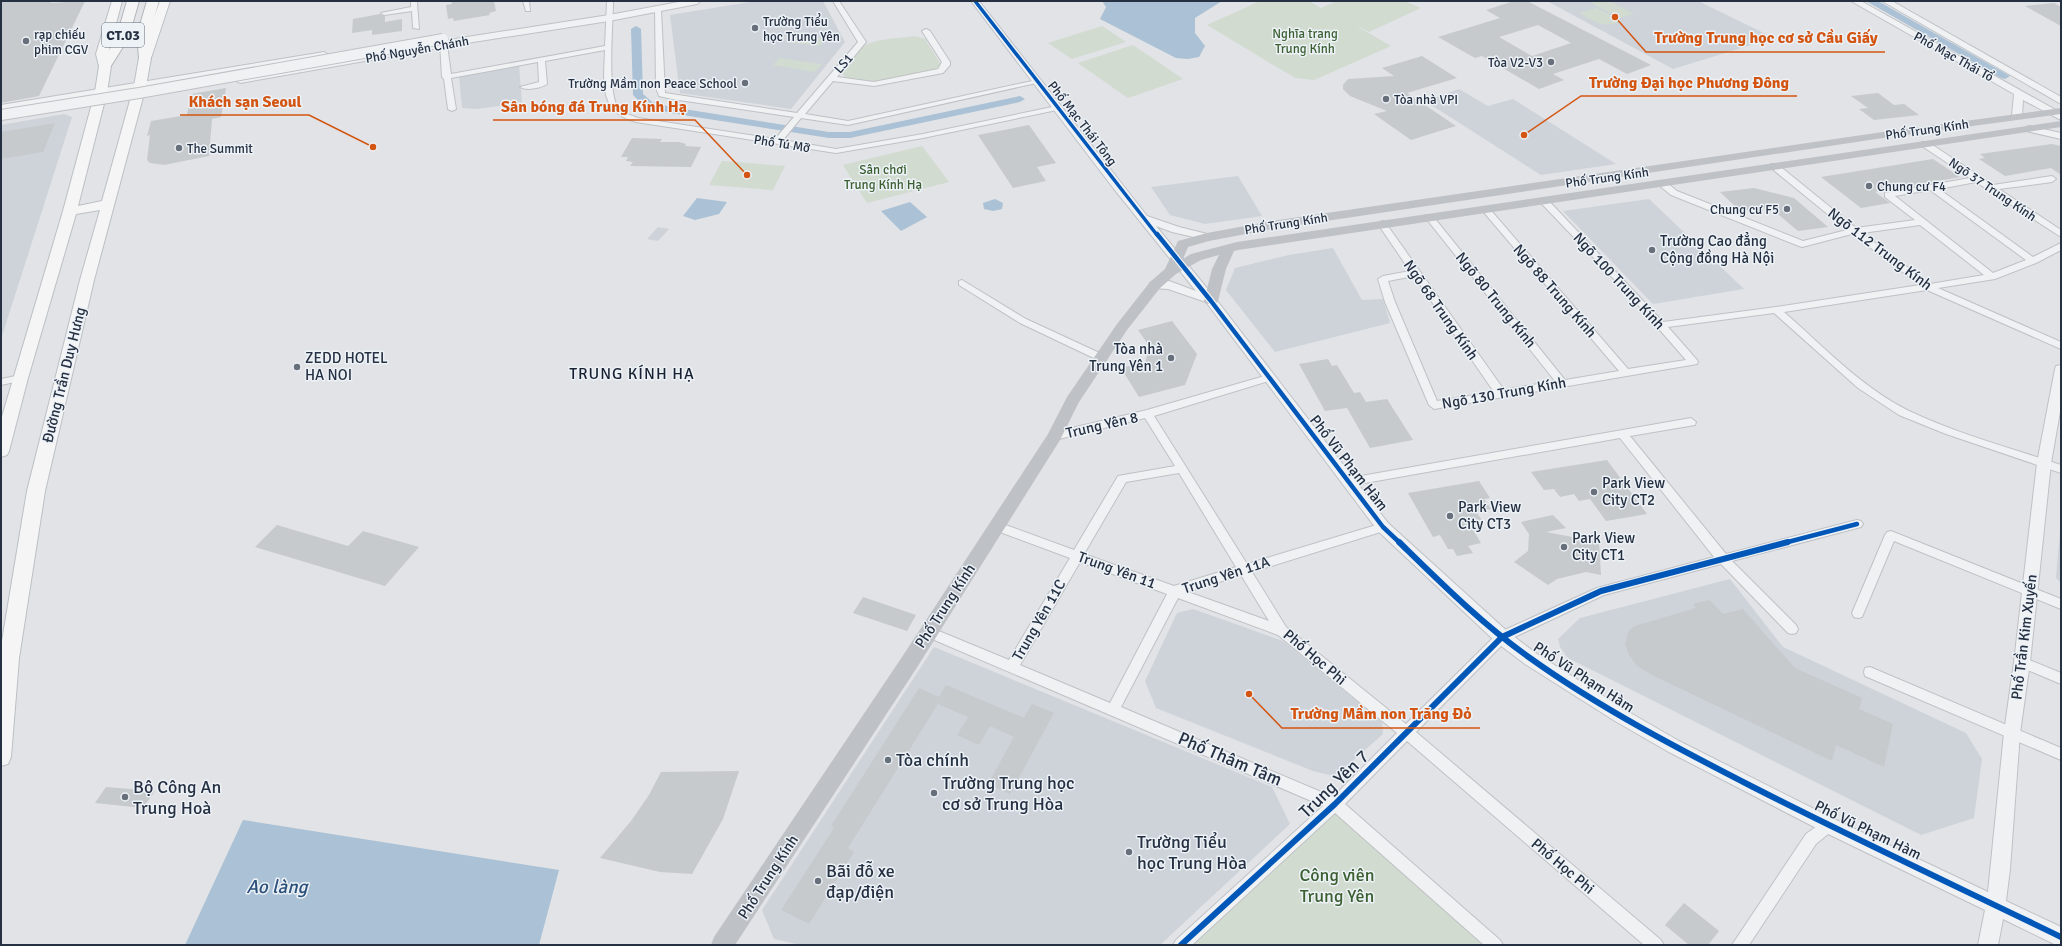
<svg xmlns="http://www.w3.org/2000/svg" width="2062" height="946" font-family="Signika,sans-serif">
	<rect width="100%" height="100%" fill="#e1e3e6"/>
	<!-- built -->
	<g fill="#ced3da">
		<path d="M756,1H823L845,42L791,109L680,93L670,15Z"/>
		<path d="M1547,1H1698L1774,38L1673,69Z"/>
		<path d="M519,65L522,103L477,109L462,108L459,76Z"/>
		<path d="M1459,89L1488,106L1513,99L1616,164L1541,175L1425,101Z"/>
		<path d="M64,114L72,117L1,339V125Z"/>
		<path d="M1238,176L1262,216L1205,224L1170,215L1151,187Z"/>
		<path d="M1649,199L1744,289L1653,304L1563,211Z"/>
		<path d="M658,227L669,229L658,241L647,239Z"/>
		<path d="M1333,248L1362,300L1383,299L1390,323L1275,352L1226,290L1235,268L1289,255Z"/>
		<path d="M2061,519V583L2056,578Z"/>
		<path d="M1730,579L1783,647L1966,733L1982,759L1974,818L1921,835L1568,658L1560,647L1558,639L1580,618Z"/>
		<path d="M1193,609L1283,641L1382,722L1383,734L1339,773L1329,775L1313,771L1156,708L1145,681L1177,613Z"/>
		<path d="M934,647L1272,787L1290,824L1160,945H801L774,939L762,910Z"/>
	</g>
	<!-- green -->
	<g fill="#d1dbd0">
		<path d="M1260,1H1309L1321,8L1337,1H1404L1421,8L1369,32L1353,24L1391,46L1314,80L1295,78L1207,25Z"/>
		<path d="M1598,1H1610L1634,14L1620,18L1591,3Z"/>
		<path d="M1596,8L1622,21C1602,29 1596,22 1579,13Z"/>
		<path d="M1102,26L1126,42L1072,59L1048,43Z"/>
		<path d="M797,34L826,39L819,46L789,42Z"/>
		<path d="M914,36L925,39L940,63V66L934,69C913,73 857,92 841,73C847,65 852,57 859,50C871,38 897,39 914,36Z"/>
		<path d="M1133,45L1183,79L1128,98L1078,63Z"/>
		<path d="M779,58L822,64L815,72L773,65Z"/>
		<path d="M922,146L949,182L867,203L843,165Z"/>
		<path d="M722,161L785,166L773,190L709,185Z"/>
		<path d="M1335,804L1494,945H1193Z"/>
	</g>
	<!-- water -->
	<g fill="#abc1d5">
		<path d="M1102,1H1222L1195,18V33L1205,46L1199,57L1188,59L1176,58L1100,19L1106,7Z"/>
		<path d="M697,198L727,202L719,214L695,220L683,216Z"/>
		<path d="M995,199L1003,203L1002,209L993,211L984,209L983,203Z"/>
		<path d="M910,202L927,217L901,231L881,211Z"/>
		<path d="M243,820L559,870L539,945H185Z"/>
	</g>
	<g fill="none" stroke-linecap="round" stroke-linejoin="round">
		<!-- canal -->
		<g fill="#abc1d5" fill-rule="evenodd">
			<path d="M1866,1H1878L2010,76L2005,79L2001,78Z"/>
			<path d="M636,26L641,29L643,94L652,102L671,107L829,132H850L1020,96L1025,99L1020,102L850,138H829L670,113L644,106L633,95L631,29Z"/>
		</g>
	</g>
	<!-- building -->
	<g fill="#c6cacd" fill-rule="evenodd">
		<path d="M1,1H51V3L85,1L39,96L1,103Z"/>
		<path d="M451,1H494L496,11L489,13L490,15L454,21L453,18L448,19L446,5L452,4Z"/>
		<path d="M1514,1H1527L1651,65L1627,74L1599,59L1553,74L1564,80L1539,89L1482,56L1475,58L1438,37L1500,18L1486,10ZM1538,25L1571,43L1532,56L1499,37Z"/>
		<path d="M2054,3L2061,7V26L2025,6Z"/>
		<path d="M380,14L385,16V22L402,19V31L372,35V30L352,33L353,19Z"/>
		<path d="M1422,56L1457,78L1407,93L1456,126L1411,140L1374,114L1387,111L1350,96L1343,89V85L1348,79L1394,76L1382,68Z"/>
		<path d="M226,88L221,117L212,119L209,156L164,165L150,163L147,160L150,135L147,136L151,121L187,115L191,94Z"/>
		<path d="M1878,93L1894,105L1904,104L1919,115L1874,120L1859,109L1868,108L1851,96Z"/>
		<path d="M55,123L43,152L1,159V132Z"/>
		<path d="M1029,125L1056,163L1037,167L1046,181L1013,188L978,135Z"/>
		<path d="M632,138L662,139L660,142H679L686,144L685,146L701,147L691,167L630,166L633,162L626,161L628,157H621Z"/>
		<path d="M2052,144L2061,146V175L2051,168L2005,176L1979,159L1985,158L1980,154Z"/>
		<path d="M1933,159L1960,177L1875,192L1890,203L1861,208L1821,177Z"/>
		<path d="M1754,188L1794,198L1828,227L1798,231L1773,210L1762,208L1740,211L1720,192Z"/>
		<path d="M1172,321L1197,354L1185,385L1139,397L1121,368L1145,362L1150,347L1138,330Z"/>
		<path d="M1328,359L1332,366L1337,365L1354,393L1360,392L1366,402L1387,399L1413,440L1370,448L1347,408L1325,411L1299,364Z"/>
		<path d="M1607,460L1647,514L1606,521L1590,499L1579,501L1574,494L1560,497L1554,489L1544,490L1531,472Z"/>
		<path d="M1479,481L1490,498L1484,499L1491,509L1476,512L1482,520L1468,522L1481,543L1468,546L1473,553L1457,556L1453,549H1448L1440,535L1433,537L1408,493Z"/>
		<path d="M1553,515L1566,528L1546,532L1599,542L1601,575L1586,572L1557,579L1548,585L1514,562L1528,551L1529,534L1521,522Z"/>
		<path d="M277,525L348,546L363,531L419,547L385,586L255,547Z"/>
		<path d="M863,597L916,615L907,631L853,613Z"/>
		<path d="M1710,600L1723,614L1743,609L1795,668L1862,698L1859,709L1893,724L1884,767L1836,745L1832,761L1650,674L1636,665L1629,655L1625,644L1629,630L1635,626L1696,608L1693,604Z"/>
		<path d="M946,685L1024,718L1032,704L1054,713L1010,794L988,784L1014,737L990,726L979,745L957,735L968,717L938,704L848,848L854,852L809,924L781,910L834,828L831,826L919,688L939,697Z"/>
		<path d="M739,771L723,819L692,874L660,872L600,858L631,821L649,795L661,772Z"/>
		<path d="M106,787L155,791L143,808L95,803Z"/>
		<path d="M1684,903L1719,931L1708,945H1689L1665,925Z"/>
	</g>
	<g fill="none" stroke-linecap="round" stroke-linejoin="round">
		<defs>
			<g id="minor">
				<path d="M411,1L417,2L419,29L413,28L412,11L384,15L381,13L411,7Z"/>
				<path d="M523,1H529L530,11H526Z"/>
				<path d="M607,1H613C613,24 607,87 617,106C620,113 631,115 638,118L775,139L794,117L672,99L659,96L656,88L655,10L658,8L661,10L665,93L797,113L858,42L833,1H839L866,42L837,77L874,82L938,69L942,62L922,31L926,29L930,31L950,62V65L943,73L874,86L833,81L805,114L848,121L1037,80L1041,82L848,125L801,118L783,140L836,149L923,134L1057,106L1061,108L1057,110L923,138L836,153L636,122C598,112 604,82 605,50L545,61L547,84C541,88 526,91 520,87L539,82L538,62L451,78L456,109L452,111L448,109L444,79L442,77L440,43L447,45L451,74L605,46Z"/>
				<path d="M1922,142H1928L1993,185L2052,176L2056,179L2052,182L1999,189L2061,230V237L1976,182L1939,189L2033,257L2061,243V250L2036,263L1995,279L1938,288L2061,342V349L1927,290L1784,312C1823,346 1860,386 1907,410C1954,433 2011,448 2061,465V473L1946,434L1899,415L1858,388L1774,313L1668,327L1697,360L1698,362L1697,364L1434,409L1429,405L1385,302L1378,279L1383,276L1410,271L1378,224L1382,221L1385,222L1504,390L1555,381L1425,217L1426,215H1432L1565,380L1619,371L1481,209L1482,207H1488L1628,369L1686,360L1632,298L1541,203V199H1547L1663,322L1776,307L1920,285L1852,234L1802,247L1799,246L1671,195L1660,186V182H1666L1677,191L1803,241L1847,230L1771,168V164H1777L1856,228L1915,220L1885,197V193L1970,178L1922,146ZM1930,190L2026,260L1993,273L1895,196ZM1920,225L1984,275L1930,284L1862,233ZM1414,276L1494,392L1437,401L1395,302L1388,281Z"/>
				<path d="M962,280L1026,319L1106,356L1107,358L1106,360H1098L1020,323L959,285V281Z"/>
				<path d="M20,375L24,376L25,378L24,380L1,385V379Z"/>
				<path d="M1268,375L1272,376L1273,378L1272,380L1154,416L1247,564L1383,523L1387,524L1389,527L1387,530L1252,572L1286,627L1406,724L1498,633L1597,588L1714,557L1620,438L1348,486L1344,485L1342,482L1344,479L1691,418L1696,422L1695,425L1630,436L1726,554L1857,520L1861,521L1863,524L1861,527L1857,528L1732,561L1796,625L1798,629L1796,633L1792,634L1788,633L1721,564L1604,595L1506,641L1416,732L1661,940L1664,945H1644L1407,741L1345,804L1500,940L1503,945H1484L1335,813L1192,945H1173L1176,940L1323,806L925,636L923,632L925,628L929,627L1009,660L1070,558L992,529L990,526L992,523H1000L1074,550L1118,476L1175,466L1145,418L1055,440L1050,436L1051,433L1147,410ZM1179,473L1236,567L1174,586L1084,554L1126,482ZM1080,562L1167,594L1110,703L1020,665ZM1241,575L1269,621L1188,592ZM1178,598L1278,635L1397,733L1333,797L1121,707Z"/>
				<path d="M1891,531L2061,599V609L1894,541L1862,617L1858,618L1854,617L1852,613L1885,535L1887,532Z"/>
				<path d="M2022,657L2061,673V684L2018,666L2016,662L2018,658Z"/>
				<path d="M1870,667L2061,748V760L1865,676L1864,672L1865,668Z"/>
				<path d="M1828,818L1833,820L1835,825L1833,830L1816,844L1749,945H1732L1806,834Z"/>
			</g>
			<g id="tertiary">
				<path d="M684,1H701L697,4L609,21L467,43L240,83L235,80L240,77L467,37L609,15Z"/>
				<path d="M971,1H979L1147,216L1179,227L1211,235L1213,237L1207,240L1172,232L1156,226L1215,298L1388,523L1508,632L1537,654L1627,711L1679,741L1834,819L1988,892L2004,733L2014,662L2037,463L2055,369L2056,366L2061,365V406L2051,463L2030,662L2020,733L2010,869L2006,901L2061,927V945L2054,944L2003,919L1998,945H1978L1985,910L1822,831L1667,751L1615,721L1525,664L1496,642L1378,531L1206,302L1168,289L1151,288L1149,285L1151,282L1169,281L1196,291L1114,189Z"/>
				<path d="M1851,1H1861L2061,113V120L2023,100L2022,116L2021,118H2013L2012,116L2014,94Z"/>
				<path d="M1882,1H1892L2061,97V104Z"/>
				<path d="M324,52L329,55L327,57L1,111V105Z"/>
				<path d="M2030,126L2061,133V139L2026,131L2025,129L2026,127Z"/>
			</g>
			<path id="primary" d="M112,1H122L108,54L111,66L107,92L78,206L102,201L134,86L139,58L160,1H170L151,58L146,86L94,280L45,491L19,658L11,757L8,764L1,766V647L27,491L80,280L100,210L76,214L28,378L9,451L7,455L1,457V420L63,211L95,92L99,66L96,54Z"/>
			<g id="trunk">
				<path d="M127,1H139L128,39L109,69H101L99,66L116,39Z"/>
				<path d="M147,1H159L149,35L151,58L145,62L139,58L137,35Z"/>
			</g>
		</defs>
		<!-- minor casing -->
		<use href="#minor" stroke="#bfc1c4" stroke-width="2"/>
		<!-- tertiary casing -->
		<use href="#tertiary" stroke="#bfc1c4" stroke-width="2"/>
		<!-- primary casing -->
		<use href="#primary" stroke="#bcc0c4" stroke-width="2"/>
		<!-- trunk casing -->
		<use href="#trunk" stroke="#b3b6bb" stroke-width="2"/>
		<!-- minor -->
		<use href="#minor" fill="#f0f1f3" fill-rule="evenodd"/>
		<!-- tertiary -->
		<use href="#tertiary" fill="#f0f1f3" fill-rule="evenodd"/>
		<!-- secondary -->
		<path fill="#bec1c6" fill-rule="evenodd" d="M2061,108V114L1883,138L1272,229L1209,241L1188,247L1183,259L1191,254L1237,242L2061,121V127L1238,250L1234,251L1226,269L1218,301L1216,304H1206L1204,301L1212,269L1219,255L1201,260L1176,274L1160,288L1127,330L1079,402L1060,440L916,669L735,945H711L714,937L902,657L1048,434L1067,397L1117,324L1150,282L1165,269L1178,241L1207,233L1272,221L1883,132Z"/>
		<!-- primary -->
		<use href="#primary" fill="#f5f5f6" fill-rule="evenodd"/>
		<!-- trunk -->
		<use href="#trunk" fill="#f5f5f6" fill-rule="evenodd"/>
		<defs>
			<path id="tertiary-bridge" d="M1,115L139,93L443,39"/>
		</defs>
		<!-- tertiary-bridge casing -->
		<use href="#tertiary-bridge" stroke="#bfc1c4" stroke-width="12" stroke-linecap="butt"/>
		<!-- tertiary-bridge -->
		<use href="#tertiary-bridge" stroke="#f0f1f3" stroke-width="10"/>
		<defs>
			<path id="cycleway-far2" d="M975,1L1157,235"/>
			<g id="cycleway-far1">
				<path d="M1157,234L1211,301L1383,527L1400,543"/>
				<path d="M1784,543L1857,524"/>
			</g>
			<g id="cycleway">
				<path d="M1399,542C1440,582 1483,625 1530,658C1600,708 1677,748 1753,787C1855,839 1958,887 2061,937"/>
				<path d="M1181,945L1335,804L1502,637L1601,591L1788,542"/>
			</g>
		</defs>
		<!-- cycleway-far2 casing -->
		<use href="#cycleway-far2" stroke="#edf2f7" stroke-width="5.5"/>
		<!-- cycleway-far1 casing -->
		<use href="#cycleway-far1" stroke="#edf2f7" stroke-width="7"/>
		<!-- cycleway casing -->
		<use href="#cycleway" stroke="#edf2f7" stroke-width="8"/>
		<!-- cycleway-far2 -->
		<use href="#cycleway-far2" stroke="#0057b8" stroke-width="3.5"/>
		<!-- cycleway-far1 -->
		<use href="#cycleway-far1" stroke="#0057b8" stroke-width="4.5"/>
		<!-- cycleway -->
		<use href="#cycleway" stroke="#0057b8" stroke-width="6"/>
	</g>
	<!-- markers -->
	<g fill="#676f7b" stroke="#edf2f7" stroke-width="1.5">
		<circle cx="755" cy="28" r="4"/>
		<circle cx="26" cy="41" r="4"/>
		<circle cx="1551" cy="62" r="4"/>
		<circle cx="745" cy="83" r="4"/>
		<circle cx="1386" cy="99" r="4"/>
		<circle cx="179" cy="148" r="4"/>
		<circle cx="1869" cy="186" r="4"/>
		<circle cx="1787" cy="209" r="4"/>
		<circle cx="1652" cy="250" r="4"/>
		<circle cx="1171" cy="358" r="4"/>
		<circle cx="297" cy="367" r="4"/>
		<circle cx="1594" cy="492" r="4"/>
		<circle cx="1450" cy="516" r="4"/>
		<circle cx="1564" cy="547" r="4"/>
		<circle cx="888" cy="760" r="4"/>
		<circle cx="934" cy="793" r="4"/>
		<circle cx="125" cy="797" r="4"/>
		<circle cx="1129" cy="852" r="4"/>
		<circle cx="818" cy="881" r="4"/>
	</g>
	<g text-anchor="middle" stroke-width="3" stroke-linejoin="round" paint-order="stroke">
		<!-- far-poi labels -->
		<g font-size="13" fill="#253042" stroke="#edf2f7" text-anchor="start">
			<text x="763" y="26">Trường Tiểu<tspan x="763" dy="15">học Trung Yên</tspan></text>
			<text x="34" y="39">rạp chiếu<tspan x="34" dy="15">phim CGV</tspan></text>
			<text x="1543" y="67" text-anchor="end">Tòa V2-V3</text>
			<text x="737" y="88" text-anchor="end">Trường Mầm non Peace School</text>
			<text x="1394" y="104">Tòa nhà VPI</text>
			<text x="187" y="153">The Summit</text>
			<text x="1877" y="191">Chung cư F4</text>
			<text x="1779" y="214" text-anchor="end">Chung cư F5</text>
		</g>
		<!-- far-park labels -->
		<g font-size="13" fill="#3b5f31" stroke="#edf2f7">
			<text x="1305" y="38">Nghĩa trang<tspan x="1305" dy="15">Trung Kính</tspan></text>
			<text x="883" y="174">Sân chơi<tspan x="883" dy="15">Trung Kính Hạ</tspan></text>
		</g>
		<!-- far-street labels -->
		<g font-size="13" fill="#253042" stroke="#edf2f7">
			<text transform="translate(417 49) rotate(-10)" y="5">Phố Nguyễn Chánh</text>
			<text transform="translate(1954 56) rotate(29)" y="5">Phố Mạc Thái Tổ</text>
			<text transform="translate(843 63) rotate(-49)" y="5">LS1</text>
			<text transform="translate(1083 123) rotate(52)" y="5">Phố Mạc Thái Tông</text>
			<text transform="translate(1927 129) rotate(-8)" y="5">Phố Trung Kính</text>
			<text transform="translate(782 143) rotate(9)" y="5">Phố Tú Mỡ</text>
			<text transform="translate(1607 177) rotate(-8)" y="5">Phố Trung Kính</text>
			<text transform="translate(1993 189) rotate(34)" y="5">Ngõ 37 Trung Kính</text>
			<text transform="translate(1286 223) rotate(-9)" y="5">Phố Trung Kính</text>
		</g>
		<!-- shield labels -->
		<rect fill="#edf2f7" stroke="#616a78" stroke-width="1" x="102" y="23" width="42" height="24" rx="3"/>
		<g font-size="14" font-weight="bold" fill="#253042">
			<text x="123" y="40">CT.03</text>
		</g>
		<!-- poi labels -->
		<g font-size="15" fill="#253042" stroke="#edf2f7" text-anchor="start">
			<text x="1660" y="246">Trường Cao đẳng<tspan x="1660" dy="17">Cộng đồng Hà Nội</tspan></text>
			<text x="1163" y="354" text-anchor="end">Tòa nhà<tspan x="1163" dy="17">Trung Yên 1</tspan></text>
			<text x="305" y="363">ZEDD HOTEL<tspan x="305" dy="17">HA NOI</tspan></text>
			<text x="1602" y="488">Park View<tspan x="1602" dy="17">City CT2</tspan></text>
			<text x="1458" y="512">Park View<tspan x="1458" dy="17">City CT3</tspan></text>
			<text x="1572" y="543">Park View<tspan x="1572" dy="17">City CT1</tspan></text>
		</g>
		<!-- street labels -->
		<g font-size="15" fill="#253042" stroke="#edf2f7">
			<text transform="translate(1880 249) rotate(37)" y="5">Ngõ 112 Trung Kính</text>
			<text transform="translate(1619 281) rotate(47)" y="5">Ngõ 100 Trung Kính</text>
			<text transform="translate(1555 291) rotate(49)" y="5">Ngõ 88 Trung Kính</text>
			<text transform="translate(1496 300) rotate(51)" y="5">Ngõ 80 Trung Kính</text>
			<text transform="translate(1441 310) rotate(55)" y="5">Ngõ 68 Trung Kính</text>
			<text transform="translate(64 375) rotate(-76)" y="5">Đường Trần Duy Hưng</text>
			<text transform="translate(1504 393) rotate(-10)" y="5">Ngõ 130 Trung Kính</text>
			<text transform="translate(1102 425) rotate(-13)" y="5">Trung Yên 8</text>
			<text transform="translate(1349 463) rotate(52)" y="5">Phố Vũ Phạm Hàm</text>
			<text transform="translate(1117 570) rotate(20)" y="5">Trung Yên 11</text>
			<text transform="translate(1226 575) rotate(-18)" y="5">Trung Yên 11A</text>
			<text transform="translate(945 606) rotate(-57)" y="5">Phố Trung Kính</text>
			<text transform="translate(1039 620) rotate(-60)" y="5">Trung Yên 11C</text>
			<text transform="translate(2024 637) rotate(-83)" y="5">Phố Trần Kim Xuyến</text>
			<text transform="translate(1315 657) rotate(40)" y="5">Phố Học Phi</text>
			<text transform="translate(1584 677) rotate(33)" y="5">Phố Vũ Phạm Hàm</text>
			<text transform="translate(1868 830) rotate(26)" y="5">Phố Vũ Phạm Hàm</text>
			<text transform="translate(1563 866) rotate(40)" y="5">Phố Học Phi</text>
			<text transform="translate(768 877) rotate(-57)" y="5">Phố Trung Kính</text>
		</g>
		<!-- neighbourhood labels -->
		<g font-size="16" letter-spacing="1" fill="#182132" stroke="#edf2f7">
			<text x="632" y="379">TRUNG KÍNH HẠ</text>
		</g>
		<!-- near-street labels -->
		<g font-size="18" fill="#253042" stroke="#edf2f7">
			<text transform="translate(1230 759) rotate(23)" y="6">Phố Thâm Tâm</text>
			<text transform="translate(1334 784) rotate(-44)" y="6">Trung Yên 7</text>
		</g>
		<!-- near-poi labels -->
		<g font-size="18" fill="#253042" stroke="#edf2f7" text-anchor="start">
			<text x="896" y="766">Tòa chính</text>
			<text x="942" y="789">Trường Trung học<tspan x="942" dy="21">cơ sở Trung Hòa</tspan></text>
			<text x="133" y="793">Bộ Công An<tspan x="133" dy="21">Trung Hoà</tspan></text>
			<text x="1137" y="848">Trường Tiểu<tspan x="1137" dy="21">học Trung Hòa</tspan></text>
			<text x="826" y="877">Bãi đỗ xe<tspan x="826" dy="21">đạp/điện</tspan></text>
		</g>
		<!-- near-park labels -->
		<g font-size="18" fill="#3b5f31" stroke="#edf2f7">
			<text x="1337" y="881">Công viên<tspan x="1337" dy="21">Trung Yên</tspan></text>
		</g>
		<!-- near-water labels -->
		<g font-size="19" font-style="italic" fill="#2b507a" stroke="#edf2f7">
			<text x="277" y="893">Ao làng</text>
		</g>
	</g>
	<!-- callouts -->
	<path fill="none" stroke="#d45511" stroke-width="1.5" d="M1615 17L1646 52H1885M1524 135L1581 96H1797M373 147L309 115H180M747 175L695 120H493M1249 694L1282 728H1480"/>
	<g fill="#d45511" stroke="#edf2f7" stroke-width="1.5">
		<circle cx="1615" cy="17" r="4"/>
		<circle cx="1524" cy="135" r="4"/>
		<circle cx="373" cy="147" r="4"/>
		<circle cx="747" cy="175" r="4"/>
		<circle cx="1249" cy="694" r="4"/>
	</g>
	<g font-size="16" text-anchor="middle" font-weight="bold" fill="#d45511" stroke="#edf2f7" stroke-width="3" stroke-linejoin="round" paint-order="stroke">
		<text x="1766" y="43">Trường Trung học cơ sở Cầu Giấy</text>
		<text x="1689" y="88">Trường Đại học Phương Đông</text>
		<text x="245" y="107">Khách sạn Seoul</text>
		<text x="594" y="112">Sân bóng đá Trung Kính Hạ</text>
		<text x="1381" y="719">Trường Mầm non Trăng Đỏ</text>
	</g>
	<!-- border -->
	<rect width="2062" height="946" fill="none" stroke="#253042" stroke-width="4"/>
</svg>
